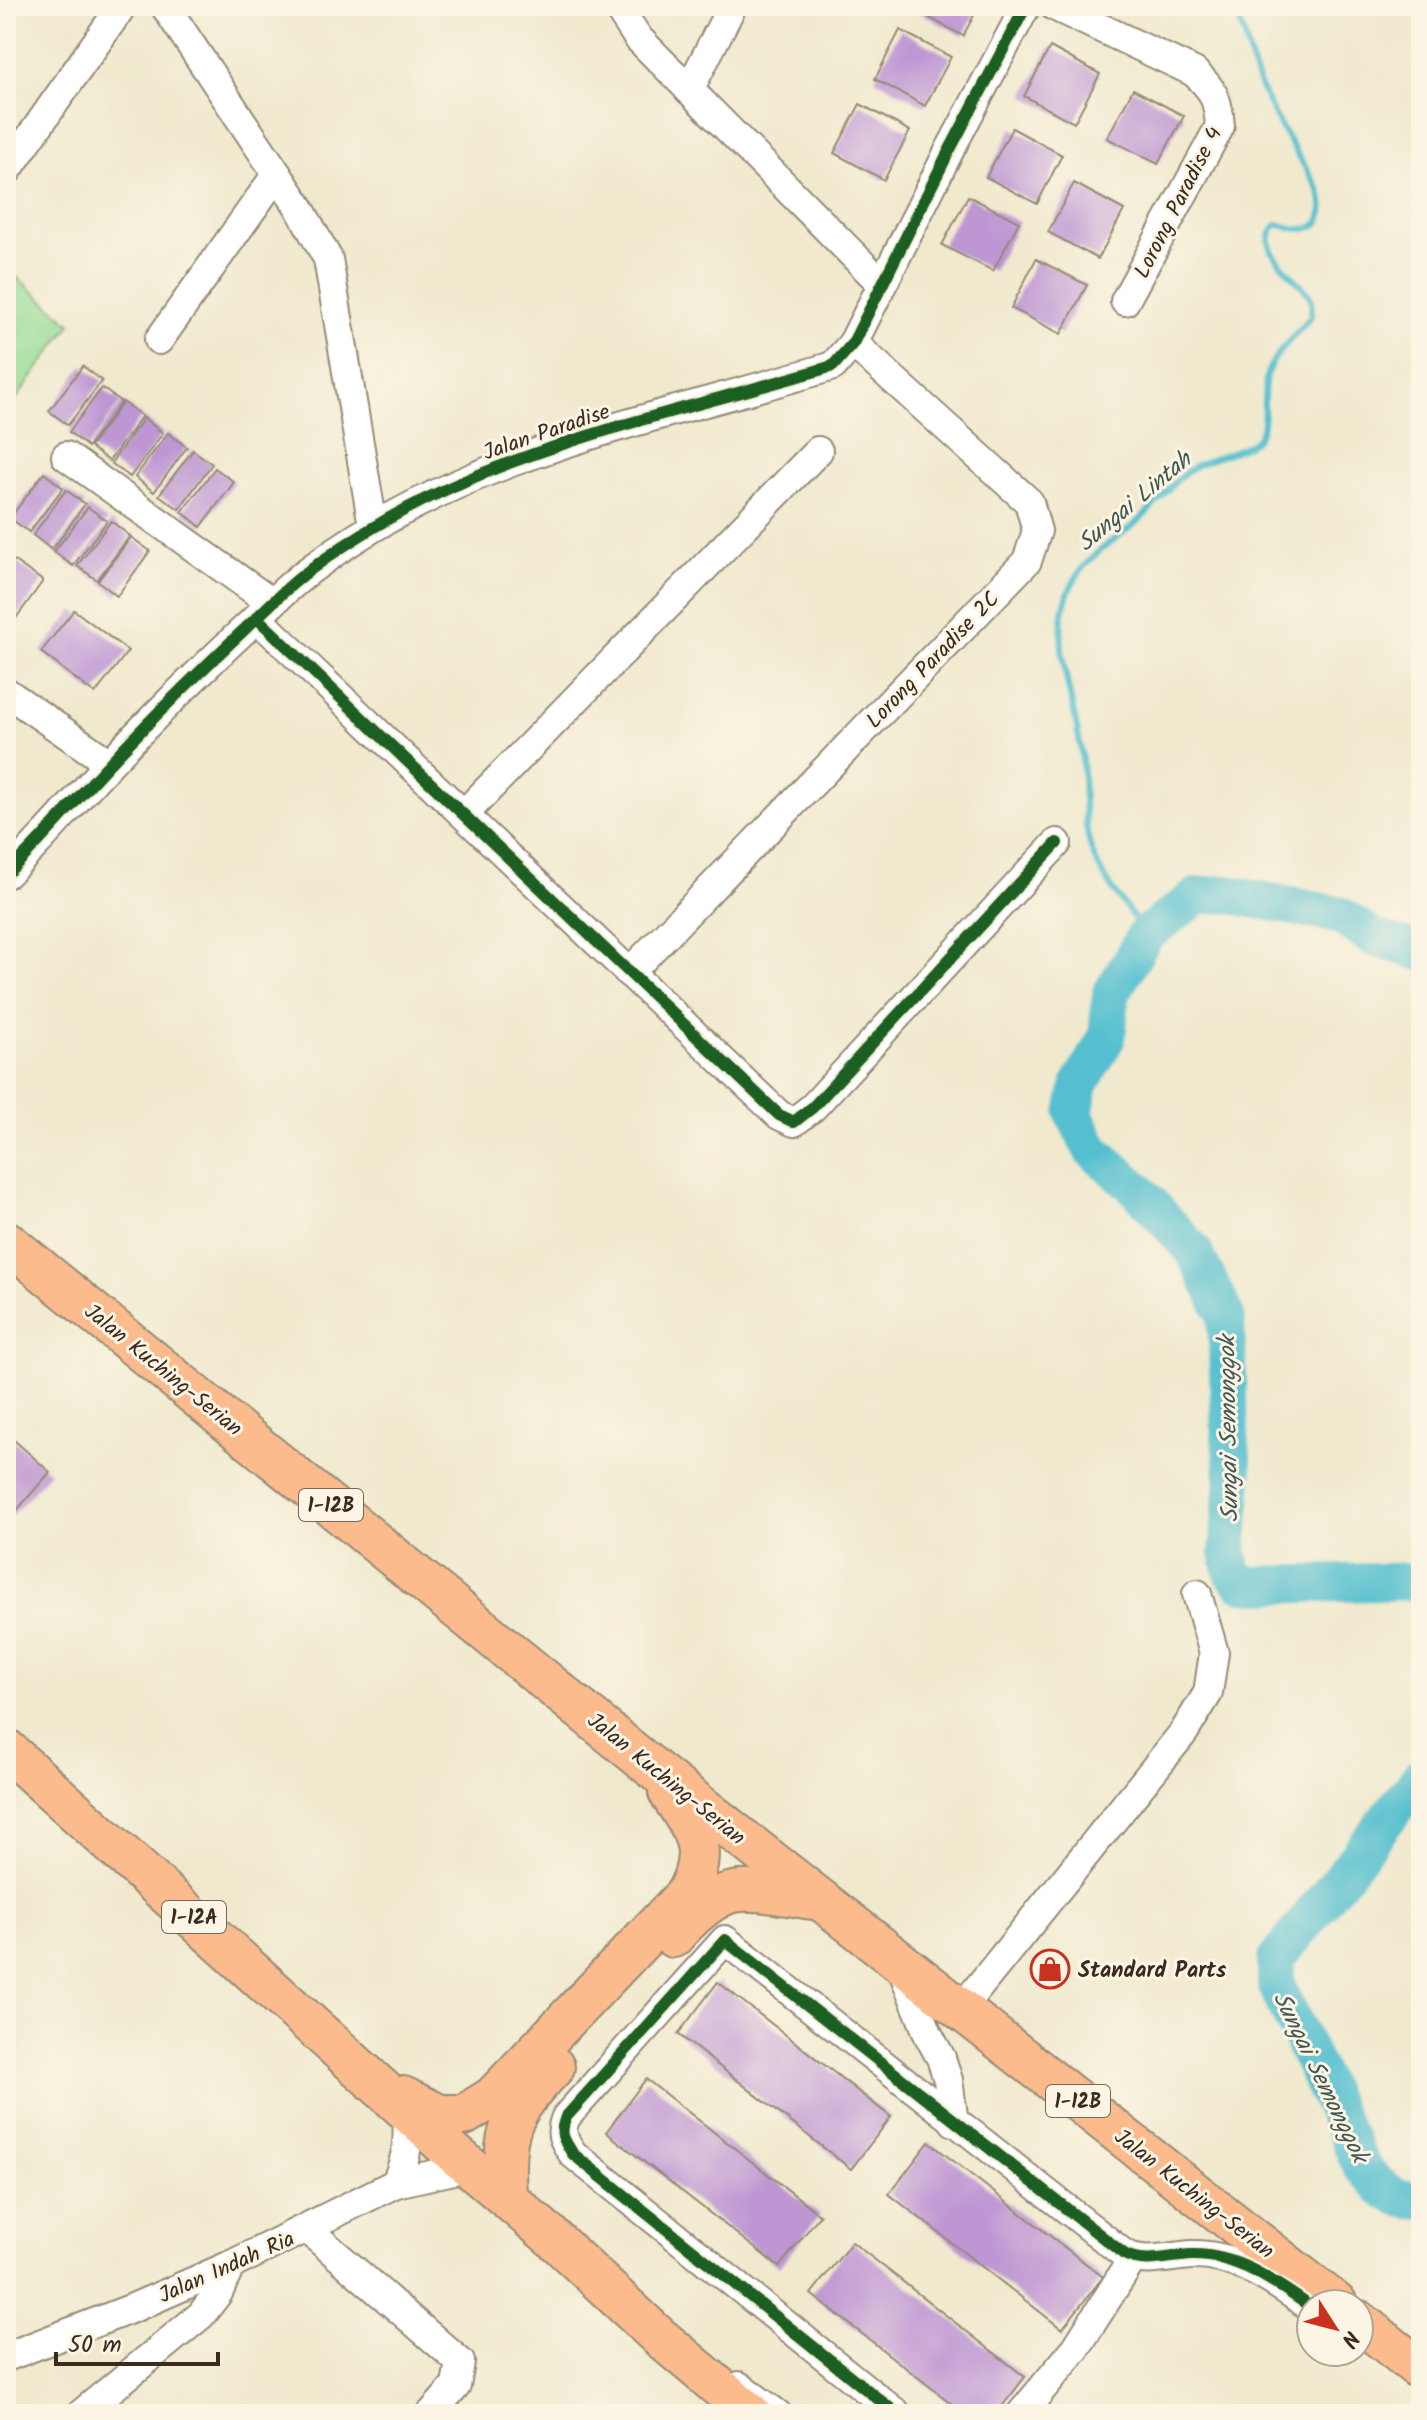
<svg xmlns="http://www.w3.org/2000/svg" width="1427" height="2420" font-family="Kalam,sans-serif">
	<rect width="100%" height="100%" fill="#fcf5e5"/>
	<filter id="ink" filterUnits="userSpaceOnUse"><feTurbulence type="fractalNoise" baseFrequency=".0125" numOctaves="2"/><feDisplacementMap in="SourceGraphic" scale="16" xChannelSelector="R" yChannelSelector="G"/><feConvolveMatrix kernelMatrix="1 2 1 2 8 2 1 2 1" color-interpolation-filters="sRGB"/></filter>
	<filter id="wash" filterUnits="userSpaceOnUse"><feTurbulence type="fractalNoise" baseFrequency=".006" numOctaves="4" result="noise"/><feDisplacementMap in="SourceGraphic" scale="32" xChannelSelector="R" yChannelSelector="G"/><feGaussianBlur stdDeviation="1.8" result="paint"/><feColorMatrix in="noise" values="0 0 0 0 0 0 0 0 0 0 0 0 0 0 0 0 0 1.4 0 .05"/><feComposite in="paint" operator="in"/></filter>
	<g filter="url(#wash)">
		<rect width="100%" height="100%" fill="#f0e9ce"/>
		<!-- green -->
		<path fill="#96dc96" stroke="#68835a" stroke-width="2" d="M6,268L71,324L6,413Z"/>
		<g fill="none" stroke-linecap="round" stroke-linejoin="round">
			<!-- stream -->
			<path stroke="#54bfcf" stroke-width="6" d="M1146,934C1128,910 1108,886 1095,859C1080,826 1086,786 1081,751C1073,689 1037,614 1089,561C1103,546 1120,536 1136,523C1157,506 1169,483 1192,468C1208,458 1247,450 1257,438C1269,425 1260,394 1267,374C1275,351 1297,335 1311,316C1311,310 1313,304 1310,297C1299,276 1251,250 1277,224C1285,226 1297,230 1305,229C1326,227 1324,204 1319,190C1296,151 1269,112 1254,70C1246,47 1245,26 1231,6"/>
			<!-- river -->
			<g stroke="#54bfcf" stroke-width="38">
				<path d="M1421,952L1374,938L1339,915L1227,894L1198,896L1146,934L1111,994L1107,1037L1080,1084L1074,1114L1092,1150L1137,1189L1193,1250L1226,1315L1230,1437L1234,1478L1228,1553L1233,1573L1243,1584L1257,1585L1421,1581"/>
				<path d="M1421,1776L1276,1960V1984L1361,2165C1377,2186 1392,2201 1421,2200"/>
			</g>
		</g>
		<g id="blocks">
			<!-- building -->
			<g fill="#be96d3">
				<path d="M914,6H979L963,36L913,9Z"/>
				<path d="M900,30L951,57L925,106L875,79Z"/>
				<path d="M1050,47L1100,74L1074,123L1024,96Z"/>
				<path d="M1133,89L1184,116L1158,164L1107,138Z"/>
				<path d="M860,104L910,131L884,180L834,153Z"/>
				<path d="M1012,128L1062,155L1037,204L986,177Z"/>
				<path d="M1074,183L1124,210L1098,259L1048,232Z"/>
				<path d="M968,196L1019,222L993,271L942,245Z"/>
				<path d="M1036,259L1087,285L1061,334L1011,308Z"/>
				<path d="M83,366L102,381L68,425L49,411Z"/>
				<path d="M102,388L121,402L88,447L69,432Z"/>
				<path d="M123,402L142,416L109,461L90,447Z"/>
				<path d="M144,418L163,433L130,477L111,463Z"/>
				<path d="M168,433L187,447L154,492L135,477Z"/>
				<path d="M193,450L212,464L179,509L159,495Z"/>
				<path d="M215,468L234,482L201,527L182,512Z"/>
				<path d="M44,473L63,488L29,532L10,518Z"/>
				<path d="M66,490L85,504L52,550L33,535Z"/>
				<path d="M88,507L107,521L73,566L54,552Z"/>
				<path d="M111,521L130,536L97,580L77,566Z"/>
				<path d="M131,537L150,551L117,596L98,581Z"/>
				<path d="M13,560L43,581L6,632V569Z"/>
				<path d="M74,610L128,651L95,694L41,652Z"/>
				<path d="M14,1440L50,1472L6,1523V1449Z"/>
				<path d="M718,1982L891,2117L851,2169L678,2034Z"/>
				<path d="M646,2079L820,2215L779,2267L606,2132Z"/>
				<path d="M929,2142L1103,2277L1062,2329L889,2194Z"/>
				<path d="M852,2242L1025,2377L996,2414H965L811,2294Z"/>
			</g>
		</g>
	</g>
	<g filter="url(#ink)">
		<use href="#blocks" fill-opacity="0" stroke="#968a76" stroke-width="2"/>
		<g fill="none" stroke-linecap="round" stroke-linejoin="round">
			<defs>
				<g id="minor">
					<path d="M165,6L299,207L328,259L373,526"/>
					<path d="M617,6L638,38L882,284"/>
					<path d="M1054,6L1194,72C1214,90 1218,99 1220,126L1125,301"/>
					<path d="M689,90L732,6"/>
					<path d="M6,172L122,6"/>
					<path d="M159,340L277,174"/>
					<path d="M66,456L272,603"/>
					<path d="M257,618L779,1115L794,1122L813,1107L1057,843"/>
					<path d="M6,692L109,763"/>
					<path d="M464,814L818,451"/>
					<path d="M6,874C43,840 74,801 109,764C153,717 199,672 246,628C269,606 292,582 318,564C469,452 657,419 833,366L853,343L947,155L1026,6"/>
					<path d="M629,973L1027,561L1037,531L1029,502L853,343"/>
					<path d="M900,1964L929,2036L941,2058L948,2080L954,2122"/>
					<path d="M961,2009L1184,1732L1208,1693L1214,1653L1197,1594"/>
					<path d="M396,2183C407,2158 410,2136 406,2109"/>
					<path d="M307,2229L460,2362L456,2386L431,2414"/>
					<path d="M6,2357L133,2308L231,2265L396,2183L471,2166"/>
					<path d="M739,2386L777,2414"/>
					<path d="M81,2414L201,2315L218,2293L231,2265"/>
					<path d="M897,2414L573,2154C563,2139 559,2134 566,2117L725,1940L1124,2254C1145,2265 1169,2256 1192,2255C1237,2254 1275,2282 1311,2307"/>
					<path d="M1021,2414L1076,2348L1133,2258"/>
				</g>
				<g id="highway">
					<path d="M6,1241L655,1770L1337,2304"/>
					<path d="M6,1749L442,2143L552,2237L657,2335L751,2414"/>
					<path d="M673,1937C687,1921 706,1902 726,1894C748,1885 795,1897 819,1900"/>
					<path d="M403,2097L440,2115H464L493,2097L685,1895C711,1850 694,1831 669,1792"/>
					<path d="M506,2195C502,2130 509,2114 554,2067"/>
					<path d="M1359,2321L1421,2370"/>
				</g>
			</defs>
			<!-- minor casing -->
			<use href="#minor" stroke="#968a76" stroke-width="32"/>
			<!-- highway casing -->
			<use href="#highway" stroke="#968a76" stroke-width="44"/>
			<!-- minor -->
			<use href="#minor" stroke="#fff" stroke-width="28"/>
			<!-- highway -->
			<use href="#highway" stroke="#fbbb8d" stroke-width="40"/>
			<defs>
				<g id="cycleway">
					<path d="M257,618L779,1115L794,1122L813,1107L1057,843"/>
					<path d="M6,874C43,840 74,801 109,764C153,717 199,672 246,628C269,606 292,582 318,564C469,452 657,419 833,366L853,343L947,155L1026,6"/>
					<path d="M897,2414L573,2154C563,2139 559,2134 566,2117L725,1940L1124,2254C1145,2265 1169,2256 1192,2255C1237,2254 1275,2282 1311,2307"/>
				</g>
			</defs>
			<!-- cycleway casing -->
			<use href="#cycleway" stroke="#fcf5e5" stroke-width="17"/>
			<!-- cycleway -->
			<use href="#cycleway" stroke="#1b5e20" stroke-width="12"/>
		</g>
	</g>
	<!-- icons -->
	<defs>
		<symbol id="shop-ring" viewBox="-11 -11 22 22"><circle r="9.5" fill="#fcf5e5" stroke="#c8321e" stroke-width="1.5"/><path d="M-5-2.5h2.3a2.7 3.5 0 0 1 5.4 0H5L5.5 6h-11ZM-1.5-2.5h3a1.5 2.3 0 0 0-3 0Z" fill="#c8321e"/></symbol>
	</defs>
	<g fill-rule="evenodd">
		<use href="#shop-ring" x="1028" y="1947" width="44" height="44"/>
	</g>
	<g text-anchor="middle" stroke-width="6" stroke-linejoin="round" paint-order="stroke">
		<!-- shield labels -->
		<g fill="#fcf5e5" stroke="#75675a" stroke-width="2">
			<rect x="299" y="1489" width="64" height="32" rx="6"/>
			<rect x="162" y="1901" width="64" height="32" rx="6"/>
			<rect x="1046" y="2085" width="64" height="32" rx="6"/>
		</g>
		<g font-size="20" font-weight="bold" fill="#3b2a1e">
			<text x="331" y="1512">1-12B</text>
			<text x="194" y="1924">1-12A</text>
			<text x="1078" y="2108">1-12B</text>
		</g>
		<!-- street labels -->
		<g font-size="22" fill="#3b2a1e" stroke="#fcf5e5">
			<text transform="translate(1177 202) rotate(-63)" y="8">Lorong Paradise 4</text>
			<text transform="translate(546 431) rotate(-19)" y="8">Jalan Paradise</text>
			<text transform="translate(932 659) rotate(-46)" y="8">Lorong Paradise 2C</text>
			<text transform="translate(164 1369) rotate(39)" y="8">Jalan Kuching-Serian</text>
			<text transform="translate(667 1778) rotate(39)" y="8">Jalan Kuching-Serian</text>
			<text transform="translate(1195 2193) rotate(38)" y="8">Jalan Kuching-Serian</text>
			<text transform="translate(226 2266) rotate(-24)" y="8">Jalan Indah Ria</text>
		</g>
		<!-- poi labels -->
		<g font-size="22" font-weight="bold" fill="#3b2a1e" stroke="#fcf5e5" text-anchor="start">
			<text x="1078" y="1977">Standard Parts</text>
		</g>
		<!-- water labels -->
		<g font-size="24" font-style="italic" fill="#425753" stroke="#fcf5e5">
			<text transform="translate(1134 501) rotate(-40)" y="8">Sungai Lintah</text>
			<text transform="translate(1228 1429) rotate(-91)" y="8">Sungai Semonggok</text>
			<text transform="translate(1321 2077) rotate(64)" y="8">Sungai Semonggok</text>
		</g>
	</g>
	<!-- margin -->
	<rect width="1427" height="2420" fill="none" stroke="#fcf5e5" stroke-width="32"/>
	<!-- north arrow -->
	<g transform="translate(1335 2328) rotate(126)"><circle r="38" fill="#fcf5e5" stroke="#afa495" stroke-width="2"/>
	<path d="M0-6L14 30L0 20L-14 30Z" fill="#c8321e"/>
	<text y="-12" font-size="22" font-weight="bold" text-anchor="middle" fill="#3b2a1e">N</text>
	</g>
	<!-- scale -->
	<path d="M56 2352v12h162v-12" fill="none" stroke="#3b2a1e" stroke-width="4"/>
	<text x="68" y="2352" font-size="24" fill="#3b2a1e" stroke="#fcf5e5" stroke-width="6" paint-order="stroke">50 m</text>
</svg>
